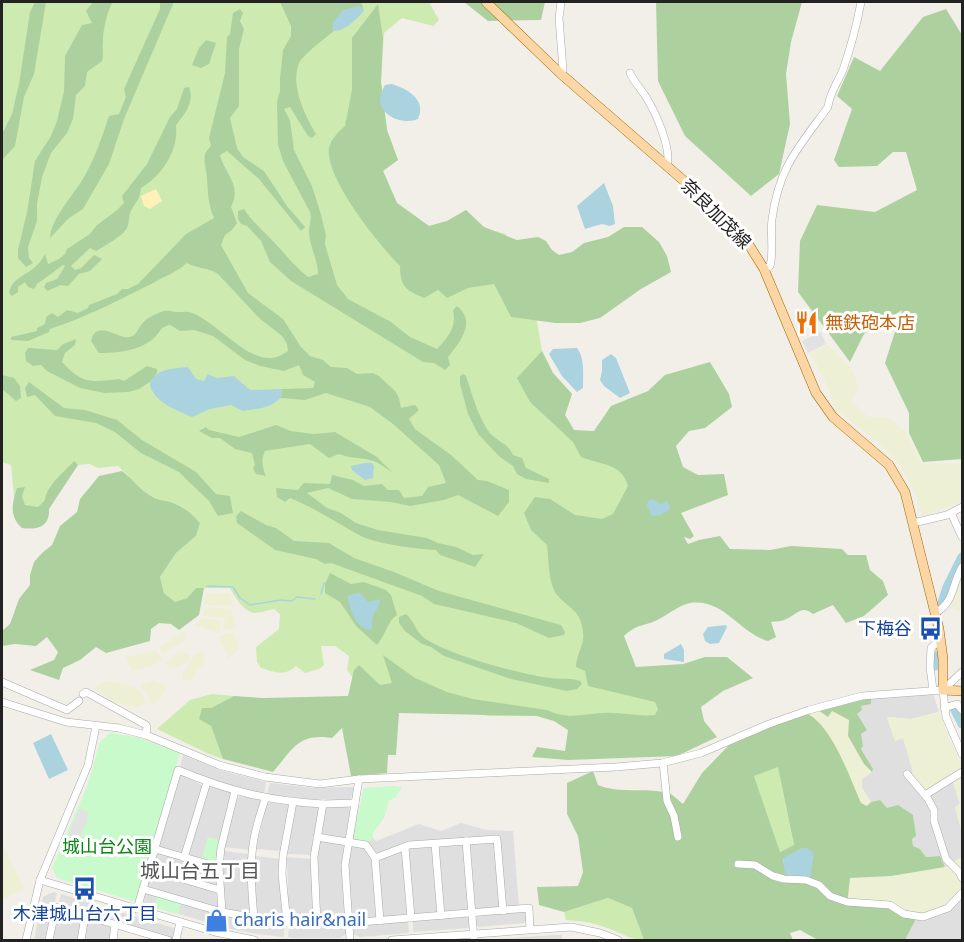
<svg xmlns="http://www.w3.org/2000/svg" width="964" height="942" font-family="'Noto Sans','Noto Sans JP',sans-serif">
	<rect width="100%" height="100%" fill="#f2efe9"/>
	<!-- residential -->
	<g fill="#e0dfdf">
		<path d="M933,693L939,712L911,719L887,717L895,741L903,737L913,772L951,776L960,804L955,807L962,833V857L945,867L940,856L926,857L920,849L913,846L912,839L887,808L880,800L871,802L862,788V779L873,770L861,749L863,746L856,714L862,710L861,706L871,698Z"/>
		<path d="M183,755L220,770L266,782L264,794L221,783L180,767Z"/>
		<path d="M182,775L203,786L183,853L181,854L161,848L159,846L180,776Z"/>
		<path d="M270,783L314,788L352,787L354,789L350,800L303,799L267,794Z"/>
		<path d="M211,787L231,793L217,863L190,857L189,855L209,788Z"/>
		<path d="M240,796L260,800L261,803L250,850L224,847L238,797Z"/>
		<path d="M269,802L288,805L290,807L281,851L256,849L267,803Z"/>
		<path d="M297,805L317,807L319,809L312,855L287,854L295,807Z"/>
		<path d="M348,806L350,809L345,840L320,835L326,807Z"/>
		<path d="M461,823L487,830L513,831L519,907L508,908L505,905L500,838L443,840L379,854L376,853L368,843L373,838L376,841L419,824L441,831Z"/>
		<path d="M320,840L344,844L342,869L345,919L343,921L320,920L316,871Z"/>
		<path d="M492,843L495,845L500,906L498,908L478,910L475,908L470,846L472,844Z"/>
		<path d="M462,844L465,846L470,908L468,911L446,913L443,911L438,849L440,846Z"/>
		<path d="M353,845L364,847L372,858L377,916L375,919L354,920L352,918L348,870L350,849Z"/>
		<path d="M429,846L433,848L438,911L436,914L415,915L413,913L408,851L409,848Z"/>
		<path d="M224,851L249,854L252,913L249,916L226,911L224,908L222,869Z"/>
		<path d="M399,852L402,853L407,914L405,916L385,918L382,916L378,863L380,860Z"/>
		<path d="M159,853L215,870L217,885L215,886L155,868L153,866L157,854Z"/>
		<path d="M255,856L281,859L284,918L282,920L257,915L254,870Z"/>
		<path d="M287,857L312,859L315,919L313,922L292,921L289,919Z"/>
		<path d="M153,873L216,892L219,907L217,908L149,888L147,886L151,874Z"/>
		<path d="M53,892L57,893L46,940H34L43,897Z"/>
		<path d="M147,893L219,915L217,925L144,904L145,894Z"/>
		<path d="M960,893L962,940H905L916,919Z"/>
		<path d="M61,894L174,928V938L171,939L58,905Z"/>
		<path d="M60,911L81,918L82,920L78,940H51L57,913Z"/>
		<path d="M524,912L527,914V921L525,923L479,927L476,925V919L478,915Z"/>
		<path d="M223,916L284,926V937L257,934L221,927Z"/>
		<path d="M468,916L471,919L469,928L413,932V921Z"/>
		<path d="M90,920L110,926L112,929L110,940H84L87,922Z"/>
		<path d="M408,921L409,933L360,937L353,934V928L355,925Z"/>
		<path d="M289,926H343L346,929V934L340,938H292L288,937Z"/>
		<path d="M553,935H562V940H485Z"/>
	</g>
	<!-- farmland -->
	<g fill="#eef0d5">
		<path d="M828,345L851,368L859,387L851,400L868,417L889,418L905,431L922,464L962,463V500L949,507L923,516L916,495L899,464L883,447L836,409L823,376L810,353Z"/>
		<path d="M962,577V612L950,607Z"/>
		<path d="M207,593H230L233,606L203,605Z"/>
		<path d="M205,607L231,609L236,627L227,630L223,629L225,619L203,616Z"/>
		<path d="M202,618L222,621L219,634L194,625Z"/>
		<path d="M184,631L187,639L163,653L160,647Z"/>
		<path d="M234,632L239,648L228,659L219,636Z"/>
		<path d="M156,651L163,659L154,665L133,671L125,657Z"/>
		<path d="M180,651L191,655L188,662L173,669L170,668L164,663Z"/>
		<path d="M203,652L205,659L204,664L197,671L191,681L183,680L182,675L194,654Z"/>
		<path d="M154,680L166,686L162,696L153,705L140,685Z"/>
		<path d="M110,681L136,687L146,701L145,704L135,708L111,702L103,692L94,689L100,682Z"/>
		<path d="M818,710L832,711L849,720L848,736L864,764L872,772L862,779V788L871,802L868,806L861,803L828,734L806,713Z"/>
		<path d="M939,712L948,736L962,765V833L955,807L960,804L951,777L925,793L910,775L913,772L903,738L895,741L887,717L911,719Z"/>
		<path d="M2,842L24,889L2,900Z"/>
		<path d="M962,857V928L960,894L949,907L916,919L846,905L850,878L891,876L945,867Z"/>
	</g>
	<!-- grass -->
	<g fill="#cdebb0">
		<path d="M2,2H429L439,20L433,26L402,18L384,33L381,82L387,130L398,160L383,171L397,203L429,226L447,221L466,210L482,227L506,234L536,316L542,351L553,373L572,394L565,415L574,430L594,436L641,490L590,621L664,703L663,727L569,730L554,721L537,716H488L362,690L347,670L349,656L335,646H321L324,665L319,669L305,673L296,666C284,677 275,672 261,668L257,662L256,647L279,629L280,614L274,609C268,610 260,613 254,613C243,611 235,597 230,588H196L187,598L175,602L164,593L160,577L176,553L195,537L200,523L182,507L173,503L158,500L147,494L118,466L98,468L90,464L77,465L38,516L14,496L11,465L2,462Z"/>
		<path d="M212,694L234,696L211,708V726L223,759L209,754L157,729L190,700Z"/>
		<path d="M778,766L794,846L779,852L754,776Z"/>
		<path d="M608,898L632,908L644,940C629,940 618,931 604,927C592,922 579,921 566,920L564,912Z"/>
	</g>
	<!-- forest -->
	<g fill="#add19e" fill-rule="evenodd">
		<path d="M35,2H46L34,74L24,97L15,146L2,160V134L12,114L19,84L30,12Z"/>
		<path d="M93,2H113C107,10 103,30 103,41C102,48 104,54 102,61L87,72L85,86L76,95L73,119L67,133L51,153L42,177L37,204V221L28,247L29,258L33,263L26,267L18,258V250L27,212L35,161L51,136L57,121L64,91L65,56L82,25L92,23L86,11Z"/>
		<path d="M160,2H174L173,4L124,119L109,164L83,209L69,218L50,238C51,218 74,195 84,177C95,158 102,137 109,116L119,114L126,97L124,89L160,9Z"/>
		<path d="M280,2H361L363,7C350,20 305,51 299,63C290,86 305,115 316,134L312,138L308,136L290,107L284,109L290,120L294,150L312,186L320,211L326,235L325,244L337,285L348,299L391,322L410,337L437,349C448,337 457,327 453,310L457,306C477,322 460,342 448,357L450,365L445,370L434,363L423,362L291,281L270,262L261,241L247,226L241,224L238,219V211L244,209C251,220 260,228 270,238C283,251 293,265 308,277L318,274C318,259 309,246 309,231C309,224 312,219 310,212L283,161L278,145L277,102L280,91V78L283,50L291,36V26Z"/>
		<path d="M464,2H545L541,20L488,21Z"/>
		<path d="M656,2H802L791,42L786,74L790,124L779,174L751,196L685,136L658,81Z"/>
		<path d="M378,4L383,38L381,82L387,130L398,160L383,171L397,203L429,226L447,221L466,210L484,227L517,240L538,237L546,241L552,250L559,255L572,252L584,243L608,237L624,227H642L659,242L667,256L671,272L641,289L600,318L580,323H555L511,317L494,284L468,288L447,298L438,290L424,298C406,290 400,287 400,266C380,246 324,177 329,148C331,139 338,132 345,126L352,90V38Z"/>
		<path d="M240,9L243,13L240,21L244,29L239,49V106L230,118L237,148L243,157L264,171L287,206L305,227L301,231L259,179L227,151L220,155C225,175 242,184 231,207L237,223L232,230L225,235L221,245L248,293L283,319L301,347L310,356L323,360L331,367L347,368L357,374L373,373L379,376L395,391L399,398L401,408L415,405L419,410L409,419L415,429L451,455L478,480L487,481L509,490V502L498,516L458,495L444,500L410,506L391,502L352,499L328,488L307,493L327,508L341,513L356,523L378,530L427,538L438,543L456,547L473,555L484,554L475,567L440,555L436,550C417,549 375,544 359,535C337,523 315,508 290,498L285,502L277,497L276,488L298,490L304,483L330,484L332,475L353,480L364,486L382,484L388,490H399L404,498L422,496L428,487L446,483L439,465L393,424L370,407L326,393L305,400L281,398L282,389L313,388L315,382L303,375L299,365L284,371L260,366L245,360L213,336L194,330L180,331L170,325C159,328 162,330 155,337C140,351 118,353 99,353L91,341C96,320 115,336 125,337C135,339 137,330 142,324C145,319 155,314 161,312C168,309 172,312 179,312C184,312 188,311 192,313C216,322 246,360 271,358C277,358 283,354 288,351L287,344L283,337L259,318L218,274C208,267 197,269 187,263C177,272 167,275 155,282C121,299 87,317 50,329L49,332L28,341L11,340V337L37,331V328L45,324L46,317L52,313L58,317L67,310L78,313L88,308L89,305L117,294L122,289H128L138,284L186,234L214,218C208,204 208,193 207,179C207,171 203,162 205,154C206,151 209,148 211,146L209,138L225,73L227,37L230,34L233,13Z"/>
		<path d="M946,9L962,35V459L923,462L909,433V413L885,363L902,310L864,334L850,362L798,292L800,241L817,205L875,212L917,190L906,152H893L877,166L839,167L834,160L852,109L837,96L854,57L880,71L923,17Z"/>
		<path d="M206,40L216,43L209,64L201,68L192,65L199,48Z"/>
		<path d="M189,87C195,102 185,114 176,125C179,150 162,176 141,188C139,201 138,199 132,209C128,215 130,222 127,228C124,235 103,247 96,251L90,248L71,266L75,270L81,268L94,255L102,259L90,271L79,274L68,286L61,285L47,291L44,287L46,283L57,279L65,266L63,265L37,284L34,289L28,287L25,282L18,287V292L12,296L9,293C13,273 35,276 45,254L48,264L59,259L65,254L67,249L90,234L96,226L117,210L124,203L122,196L147,164L170,117L177,109L184,88Z"/>
		<path d="M76,339L75,345L65,353L62,362C84,385 90,382 119,379L124,381L147,366L157,369V373L150,382L139,389L129,392L104,393L80,388L47,371L41,365L33,366L26,361L25,353L28,348L57,350L63,344Z"/>
		<path d="M542,351L553,373L572,394L565,415L574,430L594,431L611,406L648,391L665,375L710,362L729,394L732,407L705,428L689,431L676,446L683,467L698,475L724,474L728,495L681,513L694,536L690,539L684,537L688,544L699,540L720,536L730,549L770,550L791,546L842,549L848,555H866L870,570L883,581L888,595L864,616L846,623L833,605L813,614C802,604 796,615 786,619C782,622 776,621 771,622L776,637L768,641C739,633 724,598 690,603C680,605 670,613 661,618C646,627 639,622 624,636L636,667L683,664L705,657H727L753,678L723,691L701,707L704,721L717,737L677,756L568,760L532,757L537,747L565,751L568,730L554,721L537,716L399,713L396,755H388L387,773L351,776L342,728L332,738C298,733 293,749 273,772L223,759L211,726L199,719L202,708H211L234,696L263,698L348,696L354,670L359,665L380,685L392,683L383,655L415,678L447,692L473,699L547,710C569,720 581,714 603,713C621,712 638,717 655,715L658,709L655,702L588,686L585,671L576,667C576,655 585,644 583,632C581,610 569,609 557,595C548,583 549,560 547,545L531,530L524,513L535,497L550,499L575,515L602,519L613,514L628,486C622,463 601,465 581,457L573,442L530,402L517,378Z"/>
		<path d="M463,374L466,376C472,394 477,413 487,429C494,441 508,442 513,455L522,458L526,468L549,479V483L526,479L517,474L513,466L500,457L478,434L468,414L460,384V376Z"/>
		<path d="M2,375L14,378L20,386L21,398L16,401L2,389Z"/>
		<path d="M29,382L64,408L85,410L117,420L142,440L196,472L216,494L230,496L233,513L218,516L209,501L179,472L141,453L115,432L96,423L55,416L35,395L27,397L25,388Z"/>
		<path d="M276,425L291,431L314,434L335,432L377,457L393,473C387,469 382,465 376,462C364,457 351,459 339,454L329,458L310,444L265,451C261,459 262,467 266,476L256,474L253,468L255,465L252,453L235,449L220,438H212L199,431L206,427L209,430L239,437Z"/>
		<path d="M74,461L78,465L49,509C50,527 37,530 22,528C9,517 12,503 17,488L25,487L22,496L25,505L38,507L45,500C46,486 65,471 74,461Z"/>
		<path d="M122,471C133,479 140,490 151,496C158,501 165,500 173,503C184,507 193,515 200,523L196,536L176,553L160,577L164,593L175,602L187,598L196,588H204L199,615L179,630L171,624L159,623L151,629L150,641L106,653L96,647L80,660L63,668L59,680L30,670L54,660L58,652L47,637L36,646L15,644L2,646V631L10,624L19,599L30,585V575L34,562L42,553L52,545L60,526L77,512L80,499L99,476Z"/>
		<path d="M241,511L266,525L276,528L294,541L329,543L354,558L394,572L439,591L561,625L565,632L564,635L549,638L516,623L434,604L422,596L331,563L325,564L316,559L275,550L237,523L236,516Z"/>
		<path d="M330,573L351,584L364,582L386,590L391,595L397,615C387,622 386,634 377,645L356,626L340,602L325,593V584Z"/>
		<path d="M406,614C413,620 416,631 423,637C445,654 514,672 543,677C556,680 568,677 580,681L582,684L577,689L567,691L511,679L444,656L431,647L422,644L405,631L399,623V617Z"/>
		<path d="M871,698V704L861,706L862,710L857,714L867,730L861,734L863,746L861,749L873,769L872,772L864,764L848,736L849,720L832,711L828,717L818,710L842,703Z"/>
		<path d="M806,713C832,725 850,778 861,803L867,806L871,802L880,800L887,808L898,805L913,815L916,836L912,839L913,846L920,849L926,857L940,856L945,867L891,876L850,878L847,905L889,906L916,919L905,940H818L800,930L790,933L793,940H644L632,908L608,898L564,912L539,905L537,887L578,886L583,872L578,836L567,814V783L593,771L598,785C619,794 644,787 667,793C673,794 678,800 683,804L702,773L731,743ZM778,767L794,845L780,852L754,776ZM803,848L809,877L786,874L783,859Z"/>
	</g>
	<!-- sand -->
	<path fill="#fff1ba" d="M156,189L162,201L150,209L144,206L141,196Z"/>
	<!-- park -->
	<g fill="#c8facc">
		<path d="M110,733L137,737L180,753L136,900L133,901L57,878L52,868L88,784L100,742Z"/>
		<path d="M394,786L402,787L396,797L389,801L384,818L373,833V838L368,843L354,841L352,838L364,788Z"/>
		<path d="M208,837L220,841L217,863L214,864L201,860Z"/>
		<path d="M157,896L181,903L178,914L154,907Z"/>
	</g>
	<!-- parking -->
	<g fill="#e2e2e2">
		<path d="M821,332L826,344L808,353L802,341Z"/>
		<path d="M80,808L89,812L86,817L88,819L75,849L73,848L70,855L61,851Z"/>
	</g>
	<!-- water -->
	<g fill="#aad3df">
		<path d="M358,6L363,8L364,11C355,20 346,31 333,31L332,24L343,10Z"/>
		<path d="M392,84C408,89 427,100 418,119C404,125 380,117 380,99C380,94 383,89 385,85Z"/>
		<path d="M604,183L613,206L615,224L610,226L602,224L585,229L577,206Z"/>
		<path d="M577,348C585,358 583,375 583,388L577,392L562,376L549,354L553,349Z"/>
		<path d="M611,354L616,358L630,393L620,398L604,386L600,380L602,371V360Z"/>
		<path d="M188,367L196,379L204,381L208,374L217,378L234,376L250,390L282,389L281,398L271,405L262,408L243,411L231,405L210,409L192,417C176,410 157,404 150,386C152,369 174,368 188,367Z"/>
		<path d="M365,463H372L374,466L373,478L365,480L352,470L351,466Z"/>
		<path d="M652,499L661,504L667,501L670,506L669,510L660,515L652,516L647,506L648,501Z"/>
		<path d="M357,593L362,594L368,602L380,599C380,607 375,610 373,616C371,621 373,625 371,630C354,627 351,610 347,596Z"/>
		<path d="M726,625L727,627L719,643L710,644L705,641L703,634L708,627Z"/>
		<path d="M681,644L684,650V662L664,659V654Z"/>
		<path d="M51,734L68,770L49,779L33,743Z"/>
		<path d="M803,848H808L814,854L810,877L785,874L783,858Z"/>
	</g>
	<g fill="none" stroke-linecap="round" stroke-linejoin="round">
		<!-- stream -->
		<g stroke="#aad3df" stroke-width="1.5">
			<path d="M207,586L233,587L240,598L250,605L281,600L292,601L297,597L315,599"/>
			<path d="M321,594L324,583"/>
		</g>
		<!-- river -->
		<g stroke="#aad3df" stroke-width="9">
			<path d="M941,606L947,587L962,557"/>
			<path d="M934,655L935,666"/>
			<path d="M954,708L962,724"/>
		</g>
		<defs>
			<g id="minor">
				<path d="M630,73C634,82 641,89 646,97C656,113 672,149 667,167"/>
				<path d="M561,74L563,70L559,18L561,2"/>
				<path d="M764,269L770,266C774,252 770,235 772,219C779,167 798,148 828,107C829,93 839,81 844,67C851,46 857,24 861,2"/>
				<path d="M951,513L962,537"/>
				<path d="M913,523L947,515L962,507"/>
				<path d="M935,613C955,602 951,586 962,567"/>
				<path d="M2,682L67,710L79,701"/>
				<path d="M933,690L930,667L931,648L934,645L941,643"/>
				<path d="M943,690L946,717L962,754"/>
				<path d="M83,694L86,692L146,725L147,727L146,735"/>
				<path d="M2,702L66,722L119,728L146,735L219,765L265,777L320,784L359,779L616,767L662,763L701,753L769,724L809,710L862,696L943,690L962,672"/>
				<path d="M944,708L957,704L962,710"/>
				<path d="M663,763L667,801L674,816L678,837"/>
				<path d="M907,774L928,799L934,810V821L946,859L959,872L962,878"/>
				<path d="M925,795L962,772"/>
				<path d="M323,804L355,803"/>
				<path d="M317,837L366,845L375,858L409,845L497,839L503,911"/>
				<path d="M466,841L474,940"/>
				<path d="M435,844L441,916"/>
				<path d="M405,847L411,918"/>
				<path d="M155,849L219,867"/>
				<path d="M184,858L207,782"/>
				<path d="M375,858L380,921"/>
				<path d="M738,864L755,865L773,876L784,879L806,880L819,885L830,896L847,902L890,905L904,914L923,917L948,908L962,893"/>
				<path d="M149,869L220,890"/>
				<path d="M40,880L215,932L254,940"/>
				<path d="M143,889L222,912L287,923H349L529,908L530,929"/>
				<path d="M137,909L178,770C229,791 268,801 323,804L314,857L317,924"/>
				<path d="M222,912L219,867L221,848L235,791"/>
				<path d="M254,919C252,893 249,865 254,839C256,826 261,812 265,799"/>
				<path d="M287,923L282,874L283,856L293,802"/>
				<path d="M26,940L40,880L88,765L96,726"/>
				<path d="M49,940L56,907L168,940"/>
				<path d="M81,940L85,916"/>
				<path d="M113,940L115,925"/>
				<path d="M176,940L180,922"/>
				<path d="M350,940L345,865L359,779"/>
				<path d="M392,940L571,927L600,933L618,940"/>
			</g>
			<path id="major" d="M486,2L561,74L698,193L746,240L764,269L816,393L833,417L889,465L905,492L939,629L943,659V690L962,691"/>
		</defs>
		<!-- minor casing -->
		<use href="#minor" stroke="#a9a9a9" stroke-width="8"/>
		<!-- major casing -->
		<use href="#major" stroke="#a06b00" stroke-width="10"/>
		<!-- minor -->
		<use href="#minor" stroke="#fff" stroke-width="7"/>
		<!-- major -->
		<use href="#major" stroke="#fcd6a4" stroke-width="9"/>
	</g>
	<!-- icons -->
	<defs>
		<symbol id="restaurant-bare" viewBox="-9 -9 18 18"><path d="M-5-6h1v4h1v-4h1v4h1v-4h1v5L-1.5 .5V6h-2V.5L-5-1ZM5-6V6H3V1.5H1.5Q1.5-4 5-6Z" fill="#e8710a" stroke="#fff" stroke-width="2.5" paint-order="stroke"/></symbol>
		<symbol id="bus-bare" viewBox="-9 -9 18 18"><path d="M-5-6H5V4H4V6H2V4H-2V6H-4V4H-5ZM-3.5-4V0h7V-4ZM-3.5 1.2v1.5H-2V1.2ZM2 1.2v1.5H3.5V1.2Z" fill="#1a4fb4" stroke="#fff" stroke-width="2.5" paint-order="stroke"/></symbol>
		<symbol id="shop-bare" viewBox="-9 -9 18 18"><path d="M-5-2.5h2.3a2.7 3.5 0 0 1 5.4 0H5L5.5 6h-11ZM-1.5-2.5h3a1.5 2.3 0 0 0-3 0Z" fill="#3f7fe0" stroke="#fff" stroke-width="2.5" paint-order="stroke"/></symbol>
	</defs>
	<g fill-rule="evenodd">
		<use href="#restaurant-bare" x="790" y="306" width="33" height="33"/>
		<use href="#bus-bare" x="914" y="612" width="33" height="33"/>
		<use href="#bus-bare" x="68" y="872" width="33" height="33"/>
		<use href="#shop-bare" x="200" y="904" width="33" height="33"/>
	</g>
	<g text-anchor="middle" stroke-width="6" stroke-linejoin="round" paint-order="stroke">
		<!-- street labels -->
		<g font-size="18" fill="#222" stroke="#fff">
			<text transform="translate(716 214) rotate(45)" y="6">奈良加茂線</text>
		</g>
		<!-- food labels -->
		<g font-size="18" fill="#c56008" stroke="#fff" text-anchor="start">
			<text x="825" y="329">無鉄砲本店</text>
		</g>
		<!-- transit labels -->
		<g font-size="18" fill="#164399" stroke="#fff" text-anchor="end">
			<text x="912" y="635">下梅谷</text>
			<text x="85" y="920" text-anchor="middle">木津城山台六丁目</text>
		</g>
		<!-- park labels -->
		<g font-size="18" fill="#0c8416" stroke="#fff">
			<text x="107" y="853">城山台公園</text>
		</g>
		<!-- shop labels -->
		<g font-size="18" fill="#366cbe" stroke="#fff" text-anchor="start">
			<text x="234" y="926">charis hair&amp;nail</text>
		</g>
		<!-- neighbourhood labels -->
		<g font-size="20" fill="#555" stroke="#fff">
			<text x="200" y="878">城山台五丁目</text>
		</g>
	</g>
	<!-- border -->
	<rect width="964" height="942" fill="none" stroke="#222222" stroke-width="6"/>
</svg>
